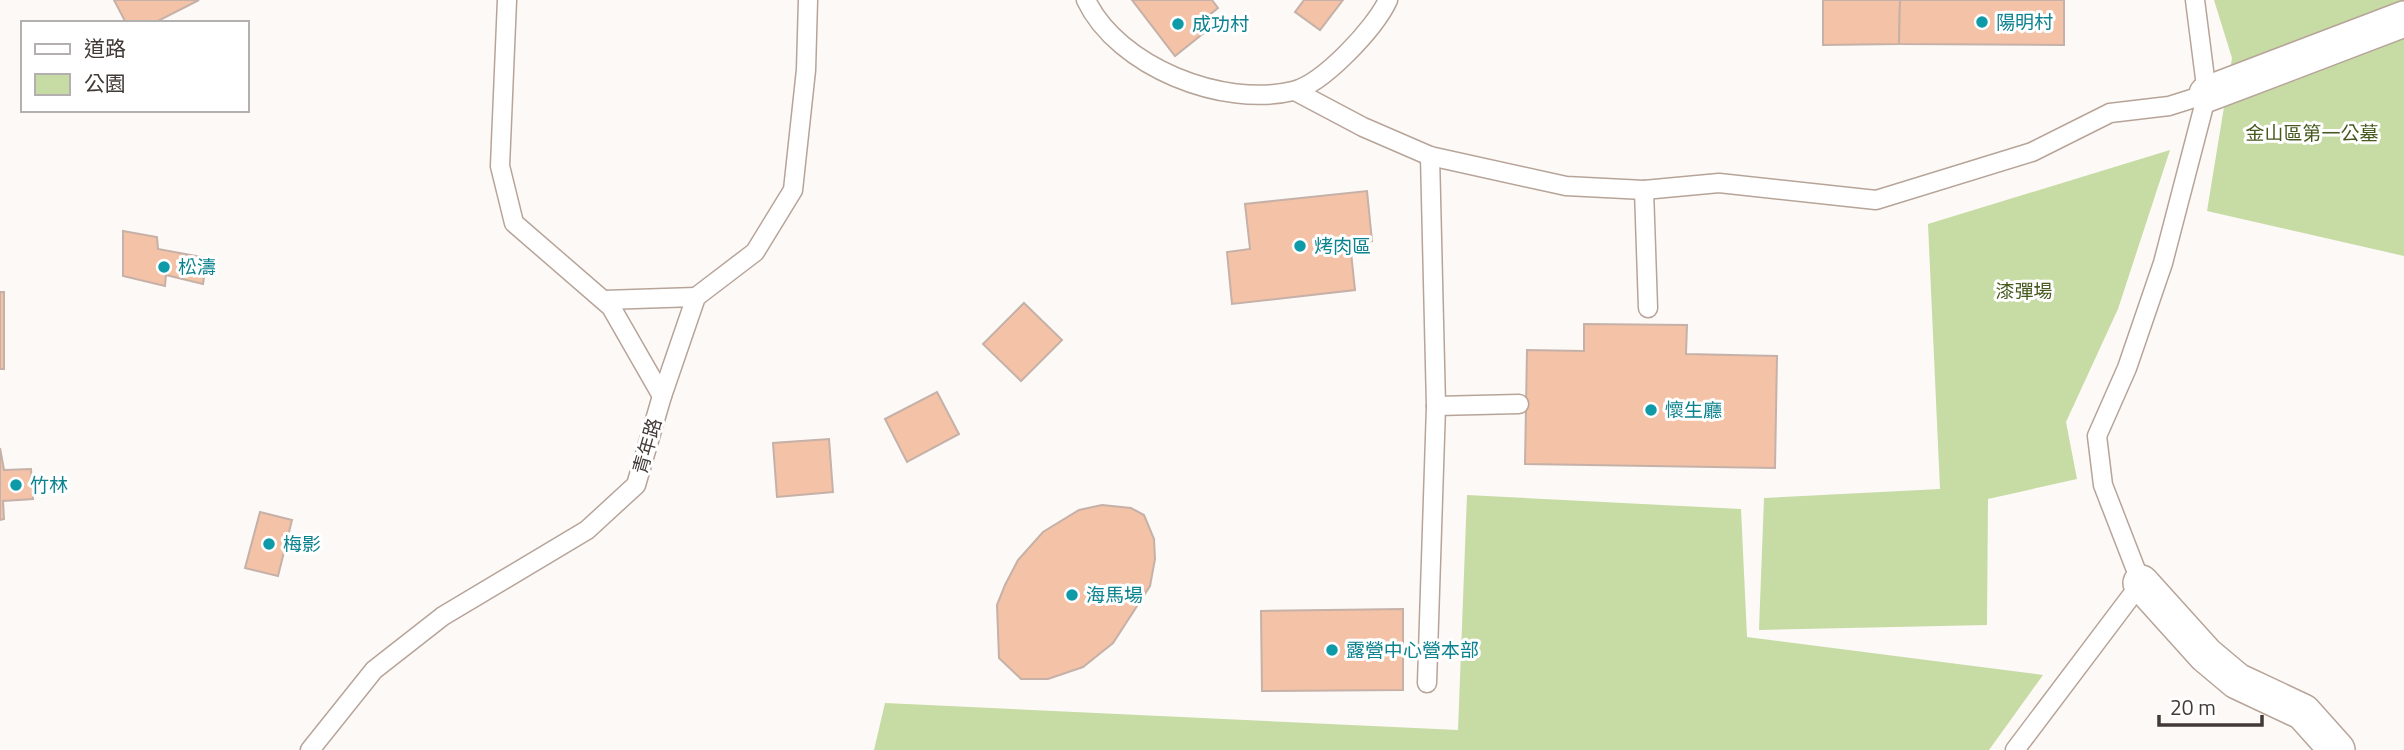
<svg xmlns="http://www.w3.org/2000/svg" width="2404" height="750" font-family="'Titillium Web','Noto Sans TC',sans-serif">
	<rect width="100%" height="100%" fill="#fdf9f6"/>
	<!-- green -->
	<g fill="#c7dba5">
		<path d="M2214,0H2404V256L2207,211L2232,58Z"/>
		<path d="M2170,150L2118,309L2066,422L2077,479L1988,499L1987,625L1759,630L1764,498L1940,489L1928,224Z"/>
		<path d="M1467,495L1741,509L1747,637L2043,675L1989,750H874L885,703L1458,730Z"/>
	</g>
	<!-- building -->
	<g fill="#f4c2a7" stroke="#c5b1a7" stroke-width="2">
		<path d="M114,0H199L154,23H126Z"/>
		<path d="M1132,0H1212L1218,8L1203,20L1210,28L1175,56Z"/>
		<path d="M1304,0H1343L1320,30L1295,12Z"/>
		<path d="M1823,0H1900L1899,44L1823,45Z"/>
		<path d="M1900,0H2064V45L1899,44Z"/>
		<path d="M1367,191L1372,241L1350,243L1355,290L1232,304L1227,252L1250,249L1245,204Z"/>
		<path d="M123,231L157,237L158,249L207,258L203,284L166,275L165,286L123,276Z"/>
		<rect x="0" y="292" width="4" height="77"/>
		<path d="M1024,303L1062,340L1021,381L983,344Z"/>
		<path d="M1584,324L1687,325L1686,354L1777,356L1775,468L1525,464L1527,350L1584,351Z"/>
		<path d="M937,392L959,434L907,462L885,419Z"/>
		<path d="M829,439L833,492L777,497L773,443Z"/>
		<path d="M0,448L4,470L31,469L33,499L3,501L4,519L0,520Z"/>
		<path d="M1102,505L1131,508L1144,515L1154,539L1155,559L1150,586L1113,643L1083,667L1048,679H1021L999,658L997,605L1005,585L1018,560L1043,532L1079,510Z"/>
		<path d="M260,512L292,520L278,576L245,568Z"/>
		<path d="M1403,609V690L1262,691L1261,611Z"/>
	</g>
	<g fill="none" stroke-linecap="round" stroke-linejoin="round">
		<defs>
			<g id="lane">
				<path d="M507,0L500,166L514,223L611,307L662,396"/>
				<path d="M1086,0C1118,67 1223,108 1293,91C1323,84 1375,28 1388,0"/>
				<path d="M1295,91L1363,127L1430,156L1566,186L1644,190L1719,183L1876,200L2032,152L2110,113L2169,106L2207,94"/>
				<path d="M1644,190L1648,308"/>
				<path d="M604,300L696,297"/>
				<path d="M1436,406L1519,404"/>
				<path d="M1427,683L1436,406L1430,156"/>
				<path d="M310,750L374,670L443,616L587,530L636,485L662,396L696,297L755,252L793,190L806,70L808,0"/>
				<path d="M2015,750L2141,583L2103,485L2097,436L2127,368L2163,263L2207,94L2195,0"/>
			</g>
			<g id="street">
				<path d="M2207,94L2404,19"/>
				<path d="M2141,583L2206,655L2237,681L2303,712L2337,750"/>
			</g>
		</defs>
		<!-- lane casing -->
		<use href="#lane" stroke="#b7a499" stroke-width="21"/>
		<!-- street casing -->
		<use href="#street" stroke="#b7a499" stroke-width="38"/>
		<!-- lane -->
		<use href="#lane" stroke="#fff" stroke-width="18"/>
		<!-- street -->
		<use href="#street" stroke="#fff" stroke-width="35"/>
	</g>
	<!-- markers -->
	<g fill="#0f9aa8" stroke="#fff" stroke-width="2.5">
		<circle cx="1982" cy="22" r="7"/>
		<circle cx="1178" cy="24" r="7"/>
		<circle cx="1300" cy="246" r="7"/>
		<circle cx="164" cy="267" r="7"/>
		<circle cx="1651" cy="410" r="7"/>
		<circle cx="16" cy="485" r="7"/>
		<circle cx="269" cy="544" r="7"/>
		<circle cx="1072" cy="595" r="7"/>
		<circle cx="1332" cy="650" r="7"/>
	</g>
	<g text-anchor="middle" stroke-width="6" stroke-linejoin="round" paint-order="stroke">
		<!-- culture labels -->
		<g font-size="19" fill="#0d838f" stroke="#fff" text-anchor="start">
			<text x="1996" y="29">陽明村</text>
			<text x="1192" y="31">成功村</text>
			<text x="1314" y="253">烤肉區</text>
			<text x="178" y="274">松濤</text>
			<text x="1665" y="417">懷生廳</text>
			<text x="30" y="492">竹林</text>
			<text x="283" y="551">梅影</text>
			<text x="1086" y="602">海馬場</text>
			<text x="1346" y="657">露營中心營本部</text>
		</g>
		<!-- park labels -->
		<g font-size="19" fill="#47591e" stroke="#fff">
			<text x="2312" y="140">金山區第一公墓</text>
			<text x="2024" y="298">漆彈場</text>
		</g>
		<!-- street labels -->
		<g font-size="19" fill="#423a36" stroke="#fff">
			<text transform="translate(647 446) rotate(-74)" y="7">青年路</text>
		</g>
	</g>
	<!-- legend -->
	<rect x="21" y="21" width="228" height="91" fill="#ffffff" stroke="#b3b0af" stroke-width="2"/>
	<rect x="35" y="44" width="35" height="10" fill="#ffffff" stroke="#b3b0af" stroke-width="2"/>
	<text x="84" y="56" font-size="21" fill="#423a36">道路</text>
	<rect x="35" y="74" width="35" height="21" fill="#c7dba5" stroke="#b3b0af" stroke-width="2"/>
	<text x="84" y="91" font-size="21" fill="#423a36">公園</text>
	<!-- scale -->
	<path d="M2159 715v10h103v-10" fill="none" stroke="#423a36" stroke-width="3.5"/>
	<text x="2170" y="715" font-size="21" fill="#423a36" stroke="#ffffff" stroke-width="5" paint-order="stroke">20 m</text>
</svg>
